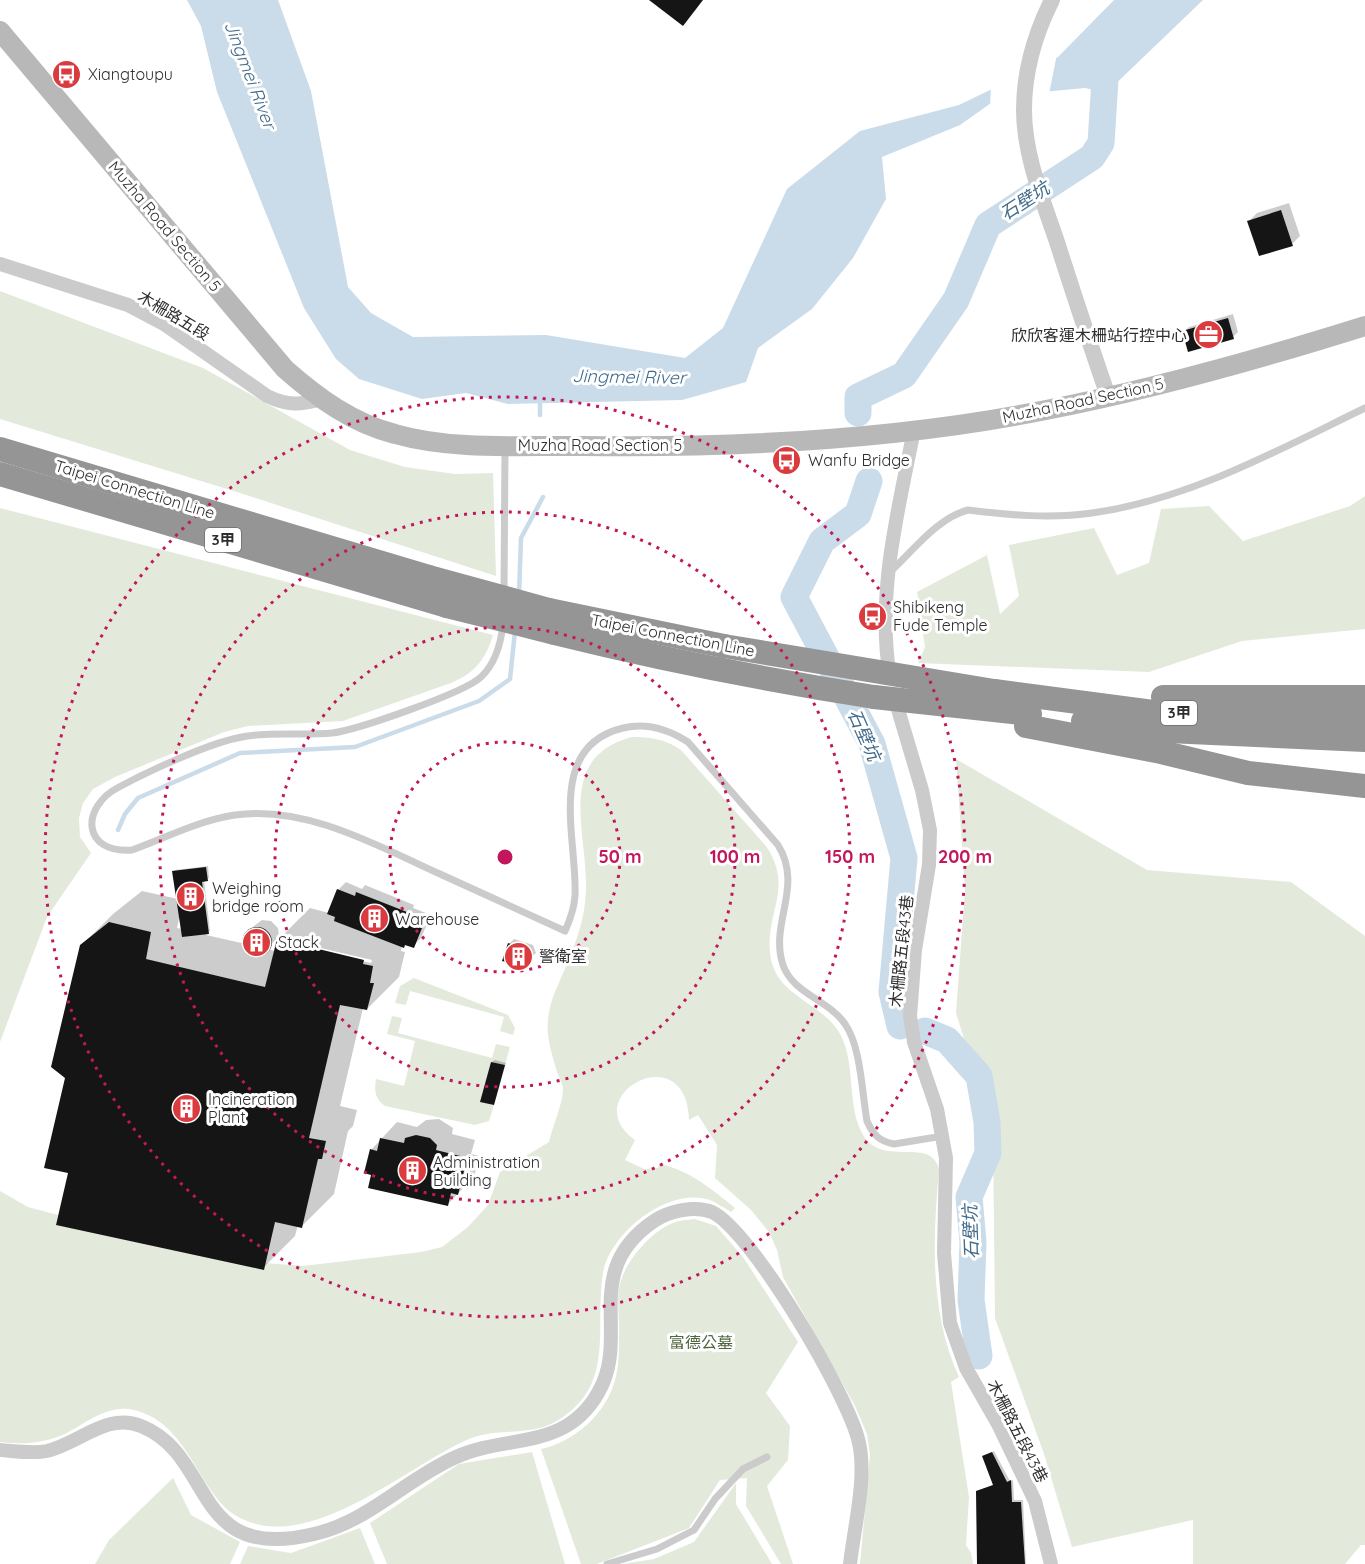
<svg xmlns="http://www.w3.org/2000/svg" width="1365" height="1564" font-family="Quicksand,'Noto Sans TC',sans-serif">
	<rect width="100%" height="100%" fill="#fff"/>
	<!-- green -->
	<g fill="#e3eadc">
		<path d="M0,291L203,368L350,450L405,467L455,474L493,473L496,576L240,493L0,419Z"/>
		<path d="M1365,496V629L1242,641L1149,672L918,663L925,647L917,592L987,555L1000,614L1019,596L1009,545L1094,528L1117,575L1149,563L1161,509L1209,506L1243,541L1350,506Z"/>
		<path d="M0,508L493,635C486,659 475,673 451,683L343,721L248,726L224,732L115,777L93,789L83,803L79,818L80,837L91,853L47,917L0,1042Z"/>
		<path d="M632,737C651,737 665,739 681,750L766,846C794,888 766,910 770,952C773,994 816,1000 837,1029C857,1058 846,1100 861,1131C880,1171 930,1134 939,1169C933,1239 929,1311 959,1377L951,1382L969,1497L966,1545L971,1553L973,1564H860L870,1455L867,1434L855,1406L783,1277L777,1250L769,1232L751,1210L715,1178L717,1145L698,1115L689,1120C687,1034 574,1096 635,1140L625,1160L644,1169L658,1168L660,1164C689,1170 713,1190 735,1208L731,1212C724,1208 717,1203 710,1200C668,1186 610,1233 603,1273C594,1329 617,1387 555,1422C531,1436 495,1428 469,1439C404,1467 300,1564 229,1511C194,1480 186,1423 134,1410C109,1404 87,1422 67,1433C46,1443 23,1445 0,1442V1191L28,1207L58,1215L56,1225L265,1263L303,1266L421,1252L442,1247L468,1227L488,1205L500,1172L549,1142C552,1128 563,1103 563,1089C563,1084 559,1077 557,1072C552,1054 546,1038 548,1019C550,1001 557,987 564,971C573,950 583,925 585,902C593,843 549,759 632,737Z"/>
		<path d="M956,759L1147,870L1291,882L1365,936V1545H1361L1345,1564H1193V1520L1072,1547L1044,1454L995,1318L993,1133L956,1013L965,889Z"/>
		<path d="M414,978L508,1015L515,1028L513,1035L500,1031L504,1017L410,991L406,1005L395,1003L400,986Z"/>
		<path d="M392,1016L402,1018L398,1033L492,1058L496,1044L510,1047L505,1065L491,1062L481,1102L494,1105L489,1121L475,1125L385,1106C375,1099 374,1091 376,1079L404,1086L415,1041L387,1034Z"/>
		<path d="M695,1219L716,1226L743,1257L798,1342L766,1393L790,1426L788,1460L767,1486L793,1564H781L746,1506L747,1478L720,1480L689,1528L597,1564H581L541,1449C574,1442 606,1414 615,1380C619,1367 619,1349 619,1335C620,1319 616,1299 620,1284C625,1262 651,1231 673,1223C679,1220 688,1220 695,1219Z"/>
		<path d="M532,1452L565,1564H387L370,1523L459,1464Z"/>
		<path d="M173,1478L191,1515L240,1542L230,1564H95L109,1540Z"/>
		<path d="M736,1483V1504L772,1564H622L654,1559L694,1542Z"/>
		<path d="M360,1528L375,1564H240L248,1546L291,1553Z"/>
	</g>
	<!-- water -->
	<path fill="#cadbe9" d="M187,0H278L311,91L348,287L371,313L413,337L546,335L685,358L723,328L787,189L860,131L959,105L1058,57L1114,0H1203L1106,93L1085,88L1001,96L960,125L882,157L886,199L853,258L812,309L758,348L746,382L682,400L508,404L466,393L422,399L359,379L336,359L304,308L217,92L201,26Z"/>
	<!-- pier -->
	<path fill="#fff" d="M1057,54L1049,94L1002,99L990,108L991,86Z"/>
	<!-- shadow -->
	<g fill="#0003" fill-rule="evenodd">
		<path d="M1289,203L1300,236L1292,244L1249,221L1257,213Z"/>
		<path d="M1233,314L1238,332L1233,337L1184,332L1189,327Z"/>
		<path d="M208,866L209,878L204,880L210,931L206,935L246,944V934L254,926L262,920L271,921L278,928L279,936L267,949L275,951L279,937V939L310,908L329,913L338,890L346,882L362,889L365,885L414,905L413,908L431,915L421,938L413,946L402,945L401,951L405,952L399,977L367,1009L363,1008L340,1106L357,1110L353,1126L348,1131L334,1194L302,1226L298,1225L295,1236L263,1268L66,1078L81,946L113,914L142,891L178,899L173,872L175,870ZM180,914L182,929L177,928ZM299,943L372,960L371,963L299,946Z"/>
		<path d="M514,939L533,945L536,953L523,965L509,944Z"/>
		<path d="M495,1060L506,1063L494,1104L492,1062Z"/>
		<path d="M439,1119L453,1128L452,1134L475,1140L471,1154L479,1156L474,1177L447,1205L373,1174L371,1150L397,1122L417,1127L426,1120Z"/>
		<path d="M994,1451L1010,1481L1013,1480L1014,1500H1023L1026,1564H978L980,1490L994,1485L984,1456Z"/>
	</g>
	<g fill="none" stroke-linecap="round" stroke-linejoin="round">
		<!-- stream -->
		<g stroke="#cadbe9" stroke-width="4.5">
			<path d="M540,399V415"/>
			<path d="M519,596L521,538L543,497"/>
			<path d="M118,830L125,814L138,798L240,753L355,747L479,701L510,679L515,631"/>
		</g>
		<!-- river -->
		<g stroke="#cadbe9" stroke-width="27">
			<path d="M858,413V397L904,375L956,300L988,225L1092,157L1101,143L1106,64"/>
			<path d="M869,481L858,514L822,541L794,597L872,744L904,858L892,992L900,1026"/>
			<path d="M925,1031L947,1040L979,1076L987,1122L988,1153L969,1197L973,1242L971,1300L979,1356"/>
		</g>
	</g>
	<!-- building -->
	<g fill="#151515">
		<path d="M649,0H703L683,26Z"/>
		<path d="M1281,210L1293,246L1259,256L1247,221Z"/>
		<path d="M1228,318L1234,339L1188,352L1182,331Z"/>
		<path d="M206,867L208,881L202,882L209,934L182,937L172,871Z"/>
		<path d="M337,889L355,896L356,892L407,912L406,916L424,923L414,948L405,945L404,948L334,921L335,917L327,914Z"/>
		<path d="M109,922L151,932L146,959L265,987L277,939L364,960L363,964L373,966L370,983H374L367,1010L340,1005L309,1138L326,1141L322,1159H318L302,1228L275,1222L264,1270L56,1225L68,1173L44,1168L65,1078L51,1067L80,945Z"/>
		<circle cx="257" cy="942" r="15"/>
		<path d="M508,943L529,950L532,954L531,962L524,967L502,961Z"/>
		<path d="M491,1062L505,1065L494,1105L480,1102Z"/>
		<path d="M416,1135L430,1138L437,1145L436,1150L460,1156L456,1170L464,1171L458,1195L451,1193L448,1206L368,1188L371,1175L364,1173L370,1149L377,1151L380,1138L404,1143L405,1138Z"/>
		<path d="M992,1452L1007,1482L1011,1480L1012,1502H1021L1025,1564H977L976,1491L993,1485L982,1456Z"/>
	</g>
	<g fill="none" stroke-linecap="round" stroke-linejoin="round">
		<!-- service -->
		<g stroke="#cbcbcb" stroke-width="7">
			<path d="M890,572C913,551 937,518 968,510C1009,515 1051,519 1092,513C1188,500 1278,450 1365,408"/>
			<path d="M504,594L505,447"/>
			<path d="M503,624C501,643 496,663 481,677C464,693 357,730 332,733C301,736 268,731 237,738C205,745 149,771 119,787C80,807 82,854 132,850C165,838 200,820 235,815C306,805 378,846 440,874C481,893 523,912 565,931C570,920 574,909 575,896C578,841 544,747 623,728C647,722 668,729 688,742L778,845C804,887 769,923 783,965C793,994 829,1000 845,1024C861,1046 862,1094 867,1121C873,1135 879,1141 894,1144L943,1136"/>
			<path d="M607,1564L657,1549L694,1530L715,1499L743,1469L767,1457"/>
		</g>
		<!-- minor -->
		<g stroke="#cbcbcb" stroke-width="14">
			<path d="M0,264L128,305L164,324L267,396C288,406 300,405 322,399"/>
			<path d="M890,677C876,595 898,511 914,430"/>
			<path d="M894,696L922,790L930,830L929,865L915,950L910,1016L914,1042L937,1109L946,1158L944,1253L950,1323L966,1368L998,1424L1035,1501L1051,1564"/>
			<path d="M0,1450C15,1451 32,1454 47,1451C80,1443 107,1412 141,1426C216,1456 190,1564 314,1534C368,1522 406,1479 456,1457C507,1434 565,1451 598,1393C632,1335 579,1272 654,1221C669,1211 695,1205 712,1212C752,1231 850,1398 859,1443C867,1478 854,1528 850,1564"/>
		</g>
		<!-- tertiary -->
		<path stroke="#cbcbcb" stroke-width="16" d="M1052,0C1035,34 1024,72 1024,110C1024,154 1042,198 1056,239C1073,292 1090,344 1108,396"/>
		<!-- secondary -->
		<path stroke="#b8b8b8" stroke-width="20" d="M0,31L285,369C318,398 352,423 395,434C455,451 522,445 584,446C738,448 895,440 1046,410C1154,389 1260,359 1365,326"/>
		<!-- motorway -->
		<g stroke="#959595" stroke-width="24">
			<path d="M0,449L429,577"/>
			<path d="M0,474L447,606"/>
			<path d="M549,610L724,646"/>
			<path d="M555,633C660,659 767,680 874,697"/>
			<path d="M994,691L1153,712L1365,720"/>
			<path d="M1163,697H1365"/>
			<path d="M1083,721L1146,730L1365,740"/>
			<path d="M1026,726L1161,752L1248,773L1365,786"/>
		</g>
		<!-- motorway-bridge -->
		<g stroke="#959595" stroke-width="24">
			<path d="M429,577L549,610"/>
			<path d="M447,606L555,633"/>
			<path d="M724,646L994,691"/>
			<path d="M874,697L1030,714"/>
		</g>
	</g>
	<!-- distance rings -->
	<g fill="none" stroke="#c2185b" stroke-width="3" stroke-dasharray="3 6">
		<circle cx="505" cy="857" r="115"/>
		<circle cx="505" cy="857" r="230"/>
		<circle cx="505" cy="857" r="345"/>
		<circle cx="505" cy="857" r="460"/>
	</g>
	<!-- icons -->
	<defs>
		<symbol id="bus-disc" viewBox="-11 -11 22 22"><circle r="9.5" fill="#da3b3f" stroke="#fff"/><path d="M-5-6H5V4H4V6H2V4H-2V6H-4V4H-5ZM-3.5-4V0h7V-4ZM-3.5 1.2v1.5H-2V1.2ZM2 1.2v1.5H3.5V1.2Z" fill="#fff"/></symbol>
		<symbol id="office-disc" viewBox="-11 -11 22 22"><circle r="9.5" fill="#da3b3f" stroke="#fff"/><path d="M-6-3h4V-5.5h4V-3h4V5H-6ZM-1-4.5V-3h2v-1.5ZM-6 0V1H6V0Z" fill="#fff"/></symbol>
		<symbol id="building-disc" viewBox="-11 -11 22 22"><circle r="9.5" fill="#da3b3f" stroke="#fff"/><path d="M-4-6H4V6H1V3H-1V6H-4ZM-2.5-4.3h1.7v1.8h-1.7ZM.8-4.3h1.7v1.8H.8ZM-2.5-1h1.7V.8h-1.7ZM.8-1h1.7V.8H.8Z" fill="#fff"/></symbol>
	</defs>
	<g fill-rule="evenodd">
		<use href="#bus-disc" x="50" y="58" width="33" height="33"/>
		<use href="#office-disc" x="1192" y="318" width="33" height="33"/>
		<use href="#bus-disc" x="770" y="444" width="33" height="33"/>
		<use href="#bus-disc" x="856" y="600" width="33" height="33"/>
		<use href="#building-disc" x="174" y="880" width="33" height="33"/>
		<use href="#building-disc" x="358" y="902" width="33" height="33"/>
		<use href="#building-disc" x="240" y="926" width="33" height="33"/>
		<use href="#building-disc" x="502" y="940" width="33" height="33"/>
		<use href="#building-disc" x="170" y="1092" width="33" height="33"/>
		<use href="#building-disc" x="396" y="1154" width="33" height="33"/>
	</g>
	<g text-anchor="middle" stroke-width="6" stroke-linejoin="round" paint-order="stroke">
		<!-- shield labels -->
		<g fill="#fff" stroke="#6d6d6d" stroke-width="1.5">
			<rect x="205" y="528" width="36" height="24" rx="4.5"/>
			<rect x="1161" y="701" width="36" height="24" rx="4.5"/>
		</g>
		<g font-size="15" font-weight="bold" fill="#2e2e2e">
			<text x="223" y="545">3甲</text>
			<text x="1179" y="718">3甲</text>
		</g>
		<!-- poi labels -->
		<g font-size="16" fill="#2e2e2e" stroke="#fff" text-anchor="start">
			<text x="88" y="80">Xiangtoupu</text>
			<text x="1187" y="341" text-anchor="end">欣欣客運木柵站行控中心</text>
			<text x="808" y="466">Wanfu Bridge</text>
			<text x="893" y="613">Shibikeng<tspan x="893" dy="18">Fude Temple</tspan></text>
			<text x="212" y="894">Weighing<tspan x="212" dy="18">bridge room</tspan></text>
			<text x="395" y="925">Warehouse</text>
			<text x="278" y="948">Stack</text>
			<text x="539" y="962">警衛室</text>
			<text x="208" y="1105">Incineration<tspan x="208" dy="18">Plant</tspan></text>
			<text x="433" y="1168">Administration<tspan x="433" dy="18">Building</tspan></text>
		</g>
		<!-- street labels -->
		<g font-size="16" fill="#2e2e2e" stroke="#fff">
			<text transform="translate(165 226) rotate(50)" y="6">Muzha Road Section 5</text>
			<text transform="translate(174 315) rotate(31)" y="6">木柵路五段</text>
			<text transform="translate(1083 400) rotate(-12)" y="6">Muzha Road Section 5</text>
			<text x="600" y="451">Muzha Road Section 5</text>
			<text transform="translate(135 489) rotate(17)" y="6">Taipei Connection Line</text>
			<text transform="translate(673 635) rotate(11)" y="6">Taipei Connection Line</text>
			<text transform="translate(901 951) rotate(-84)" y="6">木柵路五段43巷</text>
			<text transform="translate(1018 1431) rotate(63)" y="6">木柵路五段43巷</text>
		</g>
		<!-- park labels -->
		<g font-size="16" fill="#4f673e" stroke="#fff">
			<text x="701" y="1348">富德公墓</text>
		</g>
		<!-- water labels -->
		<g font-size="18" font-style="italic" fill="#416b8b" stroke="#fff">
			<text transform="translate(250 75) rotate(69)" y="6">Jingmei River</text>
			<text transform="translate(1025 201) rotate(-33)" y="6">石壁坑</text>
			<text transform="translate(629 377) rotate(1)" y="6">Jingmei River</text>
			<text transform="translate(864 735) rotate(66)" y="6">石壁坑</text>
			<text transform="translate(971 1232) rotate(-92)" y="6">石壁坑</text>
		</g>
	</g>
	<circle cx="505" cy="857" r="9" fill="#c2185b" stroke="#fff" stroke-width="3"/>
	<g font-size="18" text-anchor="middle" font-weight="bold" fill="#c2185b" stroke="#fff" stroke-width="6" stroke-linejoin="round" paint-order="stroke">
		<text x="620" y="863">50 m</text>
		<text x="735" y="863">100 m</text>
		<text x="850" y="863">150 m</text>
		<text x="965" y="863">200 m</text>
	</g>
</svg>
